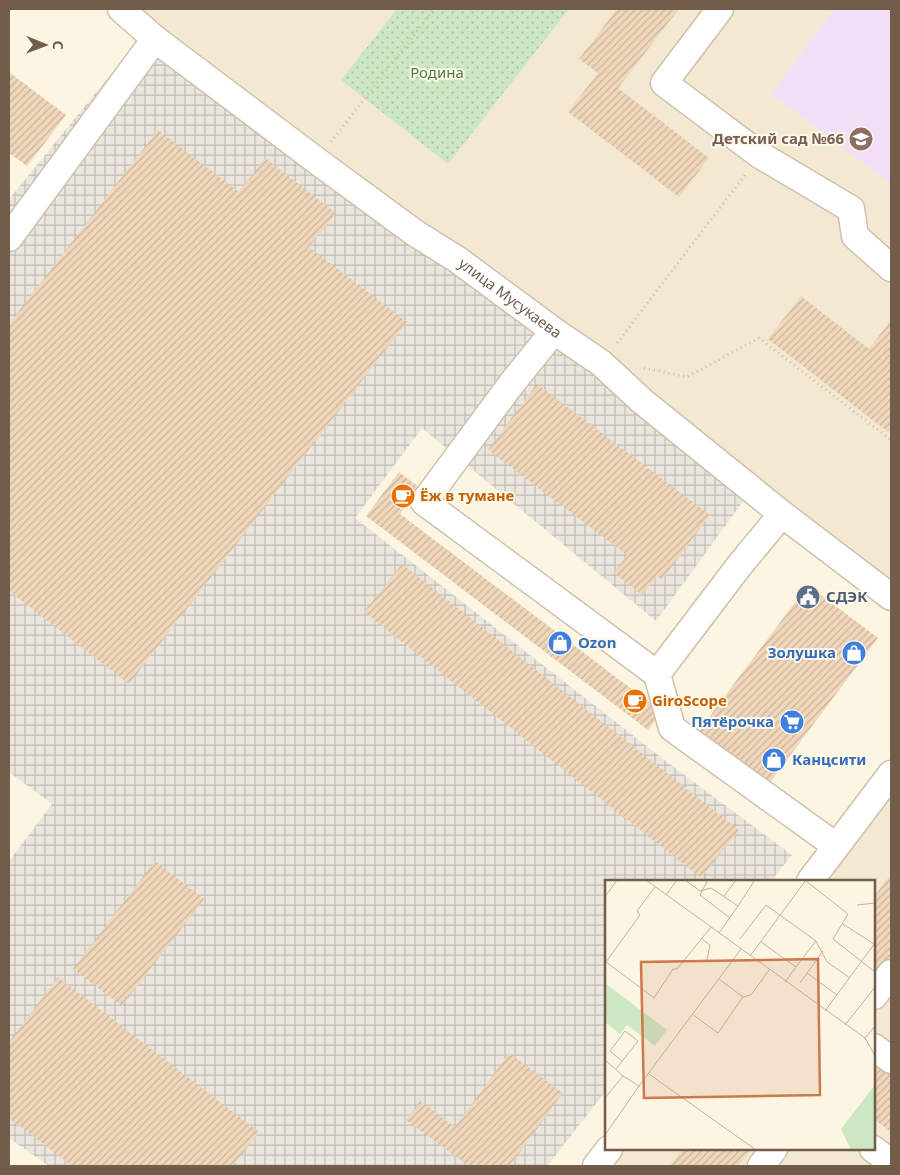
<svg xmlns="http://www.w3.org/2000/svg" width="900" height="1175" font-family="'Noto Sans',sans-serif">
	<defs>
		<pattern id="industrial-grid" width="8" height="8" patternUnits="userSpaceOnUse" patternTransform="scale(1.25)"><rect width="8" height="8" fill="#eae5dd"/><path d="M0 4h8M4 0v8" fill="none" stroke="#c2bdb5"/></pattern>
		<pattern id="park-dots" width="8" height="8" patternUnits="userSpaceOnUse" patternTransform="scale(1.25)"><rect width="8" height="8" fill="#cce8c2"/><path d="M2 2h.1M6 6h.1" fill="none" stroke="#aabfa0" stroke-width="1.8" stroke-linecap="round"/></pattern>
		<pattern id="building-hatch" width="6" height="6" patternUnits="userSpaceOnUse" patternTransform="scale(1.25)"><rect width="6" height="6" fill="#f0d7bb"/><path d="M-1 1l2-2M0 6l6-6M5 7l2-2" fill="none" stroke="#c7b29a"/></pattern>
	</defs>
	<rect width="100%" height="100%" fill="#fbf5e2"/>
	<!-- residential -->
	<g fill="#f3e8d1">
		<path d="M121,9H834L771,94L891,184V597Z"/>
		<path d="M891,774V1166H596L609,1149H874V881H810Z"/>
	</g>
	<!-- industrial -->
	<path fill="url(#industrial-grid)" d="M138,41L508,305L744,500L656,621L422,428L355,518L663,759L792,855L771,881H606V1091L547,1166H49L9,1138V861L52,804L9,772V198H10Z"/>
	<!-- education -->
	<path fill="#f2dff7" d="M834,9H891V184L771,94Z"/>
	<!-- park -->
	<path fill="url(#park-dots)" d="M397,9H569L448,164L341,80Z"/>
	<!-- building -->
	<g fill="url(#building-hatch)">
		<path d="M617,9H679L618,88L709,158L679,197L568,112L598,73L579,59Z"/>
		<path d="M9,72L66,115L27,166L9,153Z"/>
		<path d="M158,130L239,192L265,158L336,213L309,247L407,322L129,684L9,591V324Z"/>
		<path d="M801,296L869,349L891,320V428L888,432L768,339Z"/>
		<path d="M537,384L710,515L662,580L657,576L642,595L614,573L627,555L488,450Z"/>
		<path d="M399,472L420,488L400,514L662,712L648,730L366,516Z"/>
		<path d="M402,564L739,830L701,878L364,612Z"/>
		<path d="M808,585L878,638L768,785L698,732Z"/>
		<path d="M155,861L204,899L122,1006L73,969Z"/>
		<path d="M891,874V955L874,978V897Z"/>
		<path d="M58,977L259,1132L233,1166H72L9,1118V1042Z"/>
		<path d="M509,1053L563,1093L510,1166H469L406,1120L420,1101L455,1127Z"/>
		<path d="M874,1059L891,1072V1132L874,1119Z"/>
		<path d="M683,1149H751L738,1166H670Z"/>
	</g>
	<g fill="none" stroke-linecap="round" stroke-linejoin="round">
		<defs>
			<g id="minor">
				<path id="s1" d="M121,9L155,39L317,161L415,233L458,260L554,331L601,363L642,401L782,514L891,597"/>
				<path d="M720,9L664,83L760,155L851,209L855,236L891,268"/>
				<path d="M9,238L155,39"/>
				<path d="M554,331L512,383L424,502L657,674L672,728L836,846"/>
				<path d="M657,674L739,566L782,514"/>
				<path d="M810,881L891,774"/>
				<path d="M874,996L891,973"/>
				<path d="M874,1047L891,1060"/>
				<path d="M873,1149L891,1162"/>
				<path d="M596,1166L609,1149"/>
				<path d="M761,1166L774,1149"/>
			</g>
		</defs>
		<!-- minor casing -->
		<use href="#minor" stroke="#cec0ad" stroke-width="29"/>
		<!-- path -->
		<g stroke="#d4ba9e" stroke-width="3" stroke-dasharray="1 4" stroke-linecap="butt">
			<path d="M331,142L434,9"/>
			<path d="M617,343L745,175"/>
			<path d="M644,368L687,377L759,338L891,440"/>
		</g>
		<!-- minor -->
		<use href="#minor" stroke="#fff" stroke-width="26"/>
	</g>
	<!-- icons -->
	<defs>
		<symbol id="school-disc" viewBox="-11 -11 22 22"><circle r="9.5" fill="#8d6e63" stroke="#fef9e8"/><path d="M0-5L7-2L0 1L-7-2ZM-4 1L0 2.5L4 1V4Q0 6-4 4Z" fill="#fff"/></symbol>
		<symbol id="cafe-disc" viewBox="-11 -11 22 22"><circle r="9.5" fill="#e8710a" stroke="#fef9e8"/><path d="M-5.5-4.5H6V0H3Q3 3.5 0 3.5H-2.5Q-5.5 3.5-5.5 0ZM3-3.2v2h1.7v-2ZM-6 4.5H4V6H-6Z" fill="#fff"/></symbol>
		<symbol id="civic-disc" viewBox="-11 -11 22 22"><circle r="9.5" fill="#5c6f8a" stroke="#fef9e8"/><path d="M-.6-6.5H3V-4.5H.6V-3L4-1V1h2V6H-6V1h2V-1L-.6-3ZM-1.2 2.5V6h2.4V2.5Z" fill="#fff"/></symbol>
		<symbol id="shop-disc" viewBox="-11 -11 22 22"><circle r="9.5" fill="#3f7fe0" stroke="#fef9e8"/><path d="M-5-2.5h2.3a2.7 3.5 0 0 1 5.4 0H5L5.5 6h-11ZM-1.5-2.5h3a1.5 2.3 0 0 0-3 0Z" fill="#fff"/></symbol>
		<symbol id="supermarket-disc" viewBox="-11 -11 22 22"><circle r="9.5" fill="#3f7fe0" stroke="#fef9e8"/><path d="M-6-5.5h2.5l.6 2H6L4.5 2H-2.5L-4.4-4H-6ZM-1.5 3.2a1.3 1.3 0 1 0 .1 0ZM3 3.2a1.3 1.3 0 1 0 .1 0Z" fill="#fff"/></symbol>
	</defs>
	<g fill-rule="evenodd">
		<use href="#school-disc" x="847" y="125" width="28" height="28"/>
		<use href="#cafe-disc" x="389" y="482" width="28" height="28"/>
		<use href="#civic-disc" x="794" y="583" width="28" height="28"/>
		<use href="#shop-disc" x="546" y="629" width="28" height="28"/>
		<use href="#shop-disc" x="840" y="639" width="28" height="28"/>
		<use href="#cafe-disc" x="621" y="687" width="28" height="28"/>
		<use href="#supermarket-disc" x="778" y="708" width="28" height="28"/>
		<use href="#shop-disc" x="760" y="746" width="28" height="28"/>
	</g>
	<g text-anchor="middle" stroke-width="4" stroke-linejoin="round" paint-order="stroke">
		<!-- park labels -->
		<g font-size="15" fill="#4e7d45" stroke="#fef9e8">
			<text x="437" y="78">Родина</text>
		</g>
		<!-- education labels -->
		<g font-size="15" font-weight="bold" fill="#785e54" stroke="#fef9e8" text-anchor="end">
			<text x="844" y="144">Детский сад №66</text>
		</g>
		<!-- street labels -->
		<g font-size="15" fill="#725d4a" stroke="#fef9e8">
			<text dy="5" stroke="none"><textPath href="#s1" startOffset="485">улица Мусукаева</textPath></text>
		</g>
		<!-- food labels -->
		<g font-size="15" font-weight="bold" fill="#c56008" stroke="#fef9e8" text-anchor="start">
			<text x="420" y="501">Ёж в тумане</text>
			<text x="652" y="706">GiroScope</text>
		</g>
		<!-- service labels -->
		<g font-size="15" font-weight="bold" fill="#4e5e75" stroke="#fef9e8" text-anchor="start">
			<text x="826" y="602">СДЭК</text>
		</g>
		<!-- shop labels -->
		<g font-size="15" font-weight="bold" fill="#366cbe" stroke="#fef9e8" text-anchor="start">
			<text x="578" y="648">Ozon</text>
			<text x="836" y="658" text-anchor="end">Золушка</text>
			<text x="774" y="727" text-anchor="end">Пятёрочка</text>
			<text x="792" y="765">Канцсити</text>
		</g>
	</g>
	<!-- overview -->
	<g transform="translate(605 880)">
		<rect width="270" height="270" fill="#fbf5e2"/>
		<path d="M0,103L62,150L50,166L22,145L15,154L0,142ZM270,205V270H246L236,249Z" fill="#cce8c2"/>
		<path fill="none" stroke="#c0b3a0" stroke-width="1" d="M41,0L260,158L270,176M80,0L95,11L106,8L133,26L114,53M103,0L95,15L125,38M201,1L243,34L228,59L270,92M50,7L32,31L35,35L1,82L49,118L68,89H72L106,47M61,15L72,0M119,16L131,0M0,17L12,0M252,25L270,23M133,26L150,0M238,44L269,64M97,59L105,65L102,80M135,59L161,25L211,61L191,87L156,62M211,61L222,82L245,98M145,76L201,0M202,93L232,115M114,99L138,117M180,102L191,87M195,103L218,71M220,131L270,63M87,134L113,153L138,117L146,115L164,90M240,145L270,107M260,158L270,146M0,180L18,196M11,189L33,161L20,151L5,171L17,181M44,194L151,270M0,218L18,196L34,206L136,69M0,255L34,206"/>
		<path fill="#cc794b" fill-opacity="0.15" stroke="#cc794b" stroke-width="2.5" d="M213,79L215,215L39,218L36,82Z"/>
		<rect width="270" height="270" fill="none" stroke="#725d4a" stroke-width="2.5"/>
	</g>
	<!-- border -->
	<rect width="900" height="1175" fill="none" stroke="#725d4a" stroke-width="20"/>
	<!-- north arrow -->
	<g transform="translate(45 45) rotate(91)" stroke="#fef9e8" stroke-width="4" paint-order="stroke">
	<path d="M0-4L9 19L0 12L-9 19Z" fill="#725d4a"/>
	<text y="-8" font-size="14" font-weight="bold" text-anchor="middle" fill="#725d4a">С</text>
	</g>
</svg>
